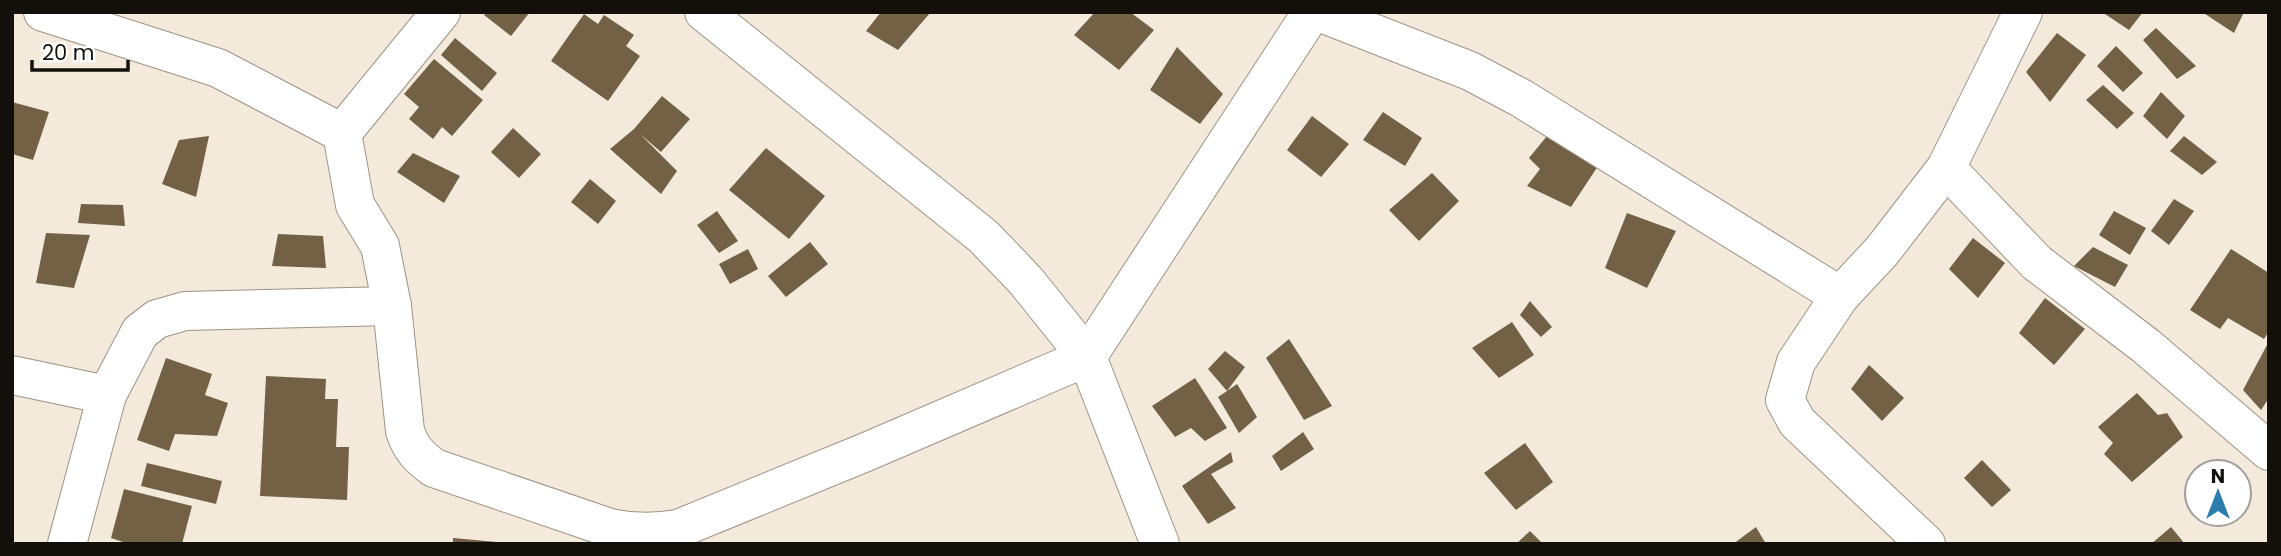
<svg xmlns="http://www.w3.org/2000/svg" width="2281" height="556" font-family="Poppins,sans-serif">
	<rect width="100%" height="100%" fill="#f4eadb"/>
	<!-- building -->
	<g fill="#736146">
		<path d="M487,12H530L511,36L484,15Z"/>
		<path d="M881,12H931L898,50L866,31Z"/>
		<path d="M1095,12H1130L1154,30L1119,70L1074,35Z"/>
		<path d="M2102,12H2143L2129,30Z"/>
		<path d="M2202,12H2244L2234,33Z"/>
		<path d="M584,14L598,24L604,15L634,35L626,46L640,56L608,101L551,61Z"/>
		<path d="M2156,28L2196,66L2177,79L2143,40Z"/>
		<path d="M2057,33L2086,55L2050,102L2026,72Z"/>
		<path d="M455,38L497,73L482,91L441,55Z"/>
		<path d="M2116,46L2143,73L2123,92L2097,66Z"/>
		<path d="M1177,47L1223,94L1200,124L1150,90Z"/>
		<path d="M434,59L483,100L452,136L442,127L433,139L409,119L419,107L404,94Z"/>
		<path d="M2103,85L2134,113L2117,129L2086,100Z"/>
		<path d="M2161,92L2185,116L2167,139L2143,116Z"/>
		<path d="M662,96L690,119L661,152L640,134L677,171L661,194L610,149L634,129Z"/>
		<path d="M12,102L49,112L33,160L12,154Z"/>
		<path d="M1383,112L1422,138L1405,166L1363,140Z"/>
		<path d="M1312,116L1349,144L1321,177L1287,150Z"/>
		<path d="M513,128L541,154L519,178L491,152Z"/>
		<path d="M209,136L196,197L162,184L179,140Z"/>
		<path d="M1547,136L1598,166L1571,207L1527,186L1540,169L1529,158Z"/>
		<path d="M2184,136L2217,162L2202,175L2170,151Z"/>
		<path d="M766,148L825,196L789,239L729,190Z"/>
		<path d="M413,153L460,176L444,203L397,172Z"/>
		<path d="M1432,173L1459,201L1419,241L1389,210Z"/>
		<path d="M590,179L616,201L598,224L571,202Z"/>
		<path d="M2174,199L2194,211L2169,245L2151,231Z"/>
		<path d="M81,204L123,205L125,226L78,223Z"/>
		<path d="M717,211L738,241L719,253L697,225Z"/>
		<path d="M2114,211L2146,228L2130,255L2099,235Z"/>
		<path d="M1627,213L1676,231L1647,288L1605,268Z"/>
		<path d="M46,233L90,235L74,288L36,283Z"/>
		<path d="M278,234L323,236L326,268L272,266Z"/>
		<path d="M1973,238L2005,263L1978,298L1949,269Z"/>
		<path d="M810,242L828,264L786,297L768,276Z"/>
		<path d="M2093,247L2128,265L2115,287L2074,266Z"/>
		<path d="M748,249L758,269L730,284L719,264Z"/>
		<path d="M2231,249L2269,273V331L2264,339L2228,318L2220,329L2190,310Z"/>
		<path d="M2045,298L2085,329L2054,365L2019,333Z"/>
		<path d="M1530,301L1552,327L1541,337L1520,315Z"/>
		<path d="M1512,322L1534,355L1499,378L1472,348Z"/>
		<path d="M1289,339L1332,406L1304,420L1266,358Z"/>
		<path d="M2267,345L2269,346V398L2261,410L2243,390Z"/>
		<path d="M1225,351L1245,367L1227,391L1237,384L1257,417L1239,433L1218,397L1227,391L1208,369Z"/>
		<path d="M166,358L212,374L205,395L228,403L217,436L175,434L169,451L137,440Z"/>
		<path d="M1869,365L1904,398L1882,421L1851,389Z"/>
		<path d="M266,376L326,379L325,399H338L336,447H349L347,500L260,496Z"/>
		<path d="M1195,378L1227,428L1205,441L1191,428L1175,437L1152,406Z"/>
		<path d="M2137,393L2158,415L2167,413L2183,437L2132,482L2104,454L2113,443L2098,427Z"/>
		<path d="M1303,432L1314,449L1281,471L1272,456Z"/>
		<path d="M1525,443L1553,482L1516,510L1484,473Z"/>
		<path d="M1231,452L1233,462L1211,474L1236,508L1208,524L1182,486Z"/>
		<path d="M1982,460L2011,490L1992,507L1964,478Z"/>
		<path d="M147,463L222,481L216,504L141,486Z"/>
		<path d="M124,489L192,506L182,544H129L111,538Z"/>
		<path d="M1756,527L1766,544H1733Z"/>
		<path d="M2171,527L2185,544H2151Z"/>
		<path d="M1530,531L1543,544H1516Z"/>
		<path d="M453,538L497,542V544H453Z"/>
	</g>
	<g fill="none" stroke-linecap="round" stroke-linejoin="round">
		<defs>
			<g id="minor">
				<path d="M43,12L218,68L342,133L355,205L380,246L392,306L405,431C411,449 419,457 434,468L610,528C634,533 654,533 678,529L866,452L1087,357L1312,12"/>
				<path d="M704,12L984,237L1026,281L1087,357L1160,544"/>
				<path d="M1319,12L1470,71L1521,98L1840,296"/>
				<path d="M342,133L441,12"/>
				<path d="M1946,168L2037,263L2146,346L2269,451"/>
				<path d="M12,375L107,395L140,332L157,319L185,311L392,306"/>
				<path d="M67,544L107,395"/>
				<path d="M1926,544L1797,422L1785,400L1796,362L1840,296L1882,251L1946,168L2023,12"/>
			</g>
		</defs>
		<!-- minor casing -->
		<use href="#minor" stroke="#9c9385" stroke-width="40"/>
		<!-- minor -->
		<use href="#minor" stroke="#fff" stroke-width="38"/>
	</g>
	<!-- border -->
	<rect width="2281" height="556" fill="none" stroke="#13100b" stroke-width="28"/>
	<!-- north arrow -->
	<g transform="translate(2218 493)"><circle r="33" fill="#ffffff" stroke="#a19f9d" stroke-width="2"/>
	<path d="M0-5L12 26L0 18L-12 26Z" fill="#2c7dae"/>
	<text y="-10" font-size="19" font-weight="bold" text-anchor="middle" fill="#13100b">N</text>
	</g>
	<!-- scale -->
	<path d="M32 60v10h96v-10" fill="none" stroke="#13100b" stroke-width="3.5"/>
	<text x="42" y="60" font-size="21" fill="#13100b" stroke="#ffffff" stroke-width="5" paint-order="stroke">20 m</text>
</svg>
